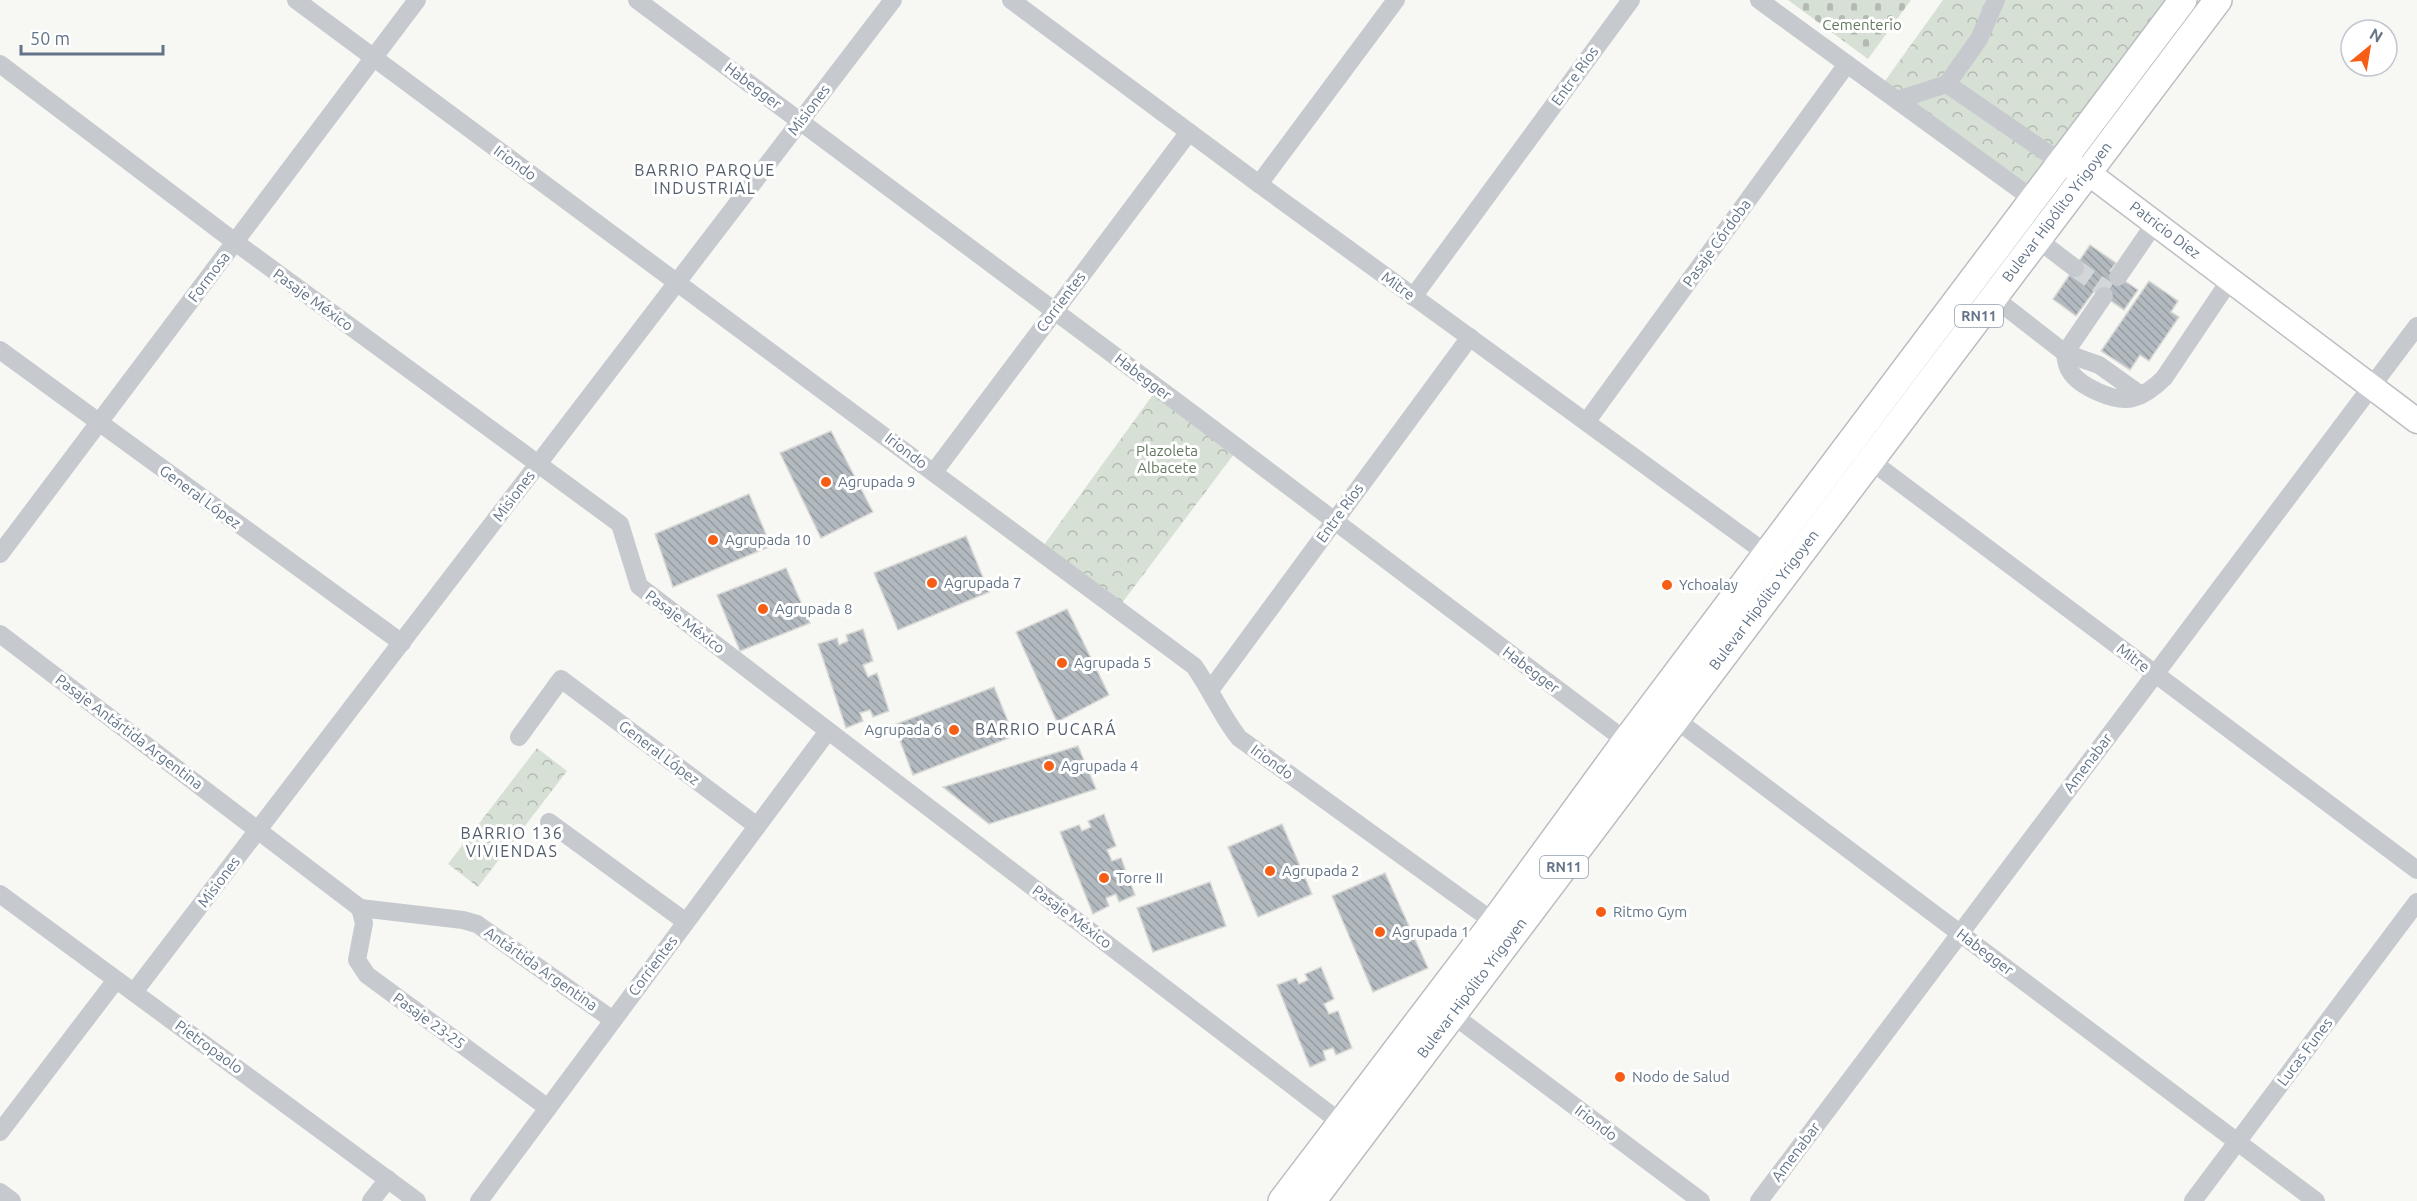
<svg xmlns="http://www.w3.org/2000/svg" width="2417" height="1201" font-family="Ubuntu,sans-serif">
	<defs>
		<pattern id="cemetery-stones" width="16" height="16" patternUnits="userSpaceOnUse" patternTransform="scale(1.5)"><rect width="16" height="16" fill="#d7e0d4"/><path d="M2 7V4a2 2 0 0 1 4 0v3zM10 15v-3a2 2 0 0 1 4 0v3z" fill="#b2bab2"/></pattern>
		<pattern id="park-crowns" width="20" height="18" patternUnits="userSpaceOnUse" patternTransform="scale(1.5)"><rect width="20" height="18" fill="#d7e0d4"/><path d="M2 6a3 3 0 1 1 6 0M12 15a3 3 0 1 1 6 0" fill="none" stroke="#b2bab2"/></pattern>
		<pattern id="building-back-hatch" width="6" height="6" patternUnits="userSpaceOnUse" patternTransform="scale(1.5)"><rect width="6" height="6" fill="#b2b9bf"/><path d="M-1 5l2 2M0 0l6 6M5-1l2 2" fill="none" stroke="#949ba1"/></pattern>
	</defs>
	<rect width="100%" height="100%" fill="#f7f7f4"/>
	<!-- cemetery -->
	<path fill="url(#cemetery-stones)" d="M1788,0H1911L1868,59Z"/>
	<!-- park -->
	<g fill="url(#park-crowns)">
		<path d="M1943,0H2173L2027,196L1880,88Z"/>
		<path d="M1157,389L1237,450L1119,607L1041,549Z"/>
		<path d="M537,748L567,771L478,887L448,864Z"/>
	</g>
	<!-- building -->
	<g fill="url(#building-back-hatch)" stroke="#d9d9d6" stroke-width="1.5">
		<path d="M2090,245L2116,263L2110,271L2138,290L2124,310L2095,290L2076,316L2053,299Z"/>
		<path d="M2149,281L2178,301L2171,312L2179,317L2149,361L2140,355L2130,370L2101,351Z"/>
		<path d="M831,431L873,512L821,538L780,453Z"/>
		<path d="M749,494L771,546L673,587L655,534Z"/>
		<path d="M966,536L989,592L898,630L874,573Z"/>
		<path d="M786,568L810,623L740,651L717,595Z"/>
		<path d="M1067,609L1109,695L1057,722L1016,632Z"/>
		<path d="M863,629L873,661L863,665L868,677L877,673L889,711L873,717L870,710L860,713L863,721L846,728L818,644L837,638L839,645L848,641L846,635Z"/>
		<path d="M994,687L1014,736L913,775L894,725Z"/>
		<path d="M1078,746L1096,789L989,824L943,787Z"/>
		<path d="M1104,814L1116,846L1107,850L1112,861L1121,858L1135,895L1119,902L1116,894L1106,898L1109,906L1093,914L1060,832L1079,825L1082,831L1091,827L1088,821Z"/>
		<path d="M1282,824L1312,894L1258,917L1228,847Z"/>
		<path d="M1385,873L1428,968L1373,992L1332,896Z"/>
		<path d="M1210,882L1226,926L1153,952L1137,908Z"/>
		<path d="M1321,967L1334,999L1324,1004L1329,1014L1338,1011L1352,1048L1336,1055L1333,1048L1323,1051L1326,1060L1310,1067L1277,985L1296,978L1299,984L1308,980L1305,974Z"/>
	</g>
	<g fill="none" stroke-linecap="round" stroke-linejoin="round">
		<!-- minor-tunnel -->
		<path stroke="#d2d6d9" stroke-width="18" stroke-dasharray="18 9" stroke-linecap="butt" d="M2075,268L2108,291"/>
		<defs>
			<path id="major" d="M2070,166L2087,172L2417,421"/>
			<g id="highway">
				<path d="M1282,1201L1494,922L1626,741L2183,0"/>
				<path d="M1312,1201L2218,0"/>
			</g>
		</defs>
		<!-- major casing -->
		<use href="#major" stroke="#bbbec2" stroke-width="27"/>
		<!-- highway casing -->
		<use href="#highway" stroke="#babdc0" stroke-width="30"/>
		<!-- minor -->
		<g stroke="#c6cace" stroke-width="18">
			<path d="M296,0L1194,666C1211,690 1221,715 1239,738L1494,922"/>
			<path d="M637,0L1197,417L1634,747"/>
			<path d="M1011,0L1259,184L1774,559"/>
			<path d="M1759,0L2034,200"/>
			<path d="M0,64L235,242L620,524L639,586L1340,1122"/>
			<path d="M1947,84L1979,39L1996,0"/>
			<path d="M1897,100L1947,84L2062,163"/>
			<path d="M1259,184L1396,0"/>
			<path d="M2037,239L2075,268"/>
			<path d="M2118,277L2155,223"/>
			<path d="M2104,296L2065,353C2066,359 2066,366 2070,371C2079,386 2115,403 2133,398C2145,395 2155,387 2164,378L2230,280"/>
			<path d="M1413,297L1631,0"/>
			<path d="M1993,297L2065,353L2099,365L2141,395"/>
			<path d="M0,350L402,643"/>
			<path d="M1587,421L1847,64"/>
			<path d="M1863,455L2417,870"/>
			<path d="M934,472L1189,132"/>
			<path d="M0,554L417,0"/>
			<path d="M0,634L360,908"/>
			<path d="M1211,689L1470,337"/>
			<path d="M1675,719L2316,1201"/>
			<path d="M519,737L561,679L757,826"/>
			<path d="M549,822L686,922"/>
			<path d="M0,894L417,1201"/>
			<path d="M360,908L364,923L357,960L367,975L548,1108"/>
			<path d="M360,908L463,920L477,924L613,1020"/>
			<path d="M134,992L893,0"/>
			<path d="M1445,1009L1701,1201"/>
			<path d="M0,1132L116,980"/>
			<path d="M0,1192L12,1201"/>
			<path d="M371,1201L388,1179"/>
			<path d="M479,1201L828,731"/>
			<path d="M1759,1201L2417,326"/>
			<path d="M2193,1201L2417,902"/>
		</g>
		<!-- major -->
		<use href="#major" stroke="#fff" stroke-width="24"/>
		<!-- highway -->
		<use href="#highway" stroke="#fff" stroke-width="27"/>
	</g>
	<!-- markers -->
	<g fill="#f65e15" stroke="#fff" stroke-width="2">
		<circle cx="826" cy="482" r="6"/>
		<circle cx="713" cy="540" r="6"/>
		<circle cx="932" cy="583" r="6"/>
		<circle cx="1667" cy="585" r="6"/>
		<circle cx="763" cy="609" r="6"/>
		<circle cx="1062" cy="663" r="6"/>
		<circle cx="954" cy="730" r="6"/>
		<circle cx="1049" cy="766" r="6"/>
		<circle cx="1270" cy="871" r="6"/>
		<circle cx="1104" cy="878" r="6"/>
		<circle cx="1601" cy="912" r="6"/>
		<circle cx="1380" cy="932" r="6"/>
		<circle cx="1620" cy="1077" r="6"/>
	</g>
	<g text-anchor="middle" stroke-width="6" stroke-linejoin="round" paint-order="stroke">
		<!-- shield labels -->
		<g fill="#fff" stroke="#929eac" stroke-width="1.5">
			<rect x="1955" y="305" width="48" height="22" rx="4.5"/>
			<rect x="1540" y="856" width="48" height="22" rx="4.5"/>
		</g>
		<g font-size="14" font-weight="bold" fill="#637488">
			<text x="1979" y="321">RN11</text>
			<text x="1564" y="872">RN11</text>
		</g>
		<!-- park labels -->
		<g font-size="15" fill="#62795f" stroke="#fff">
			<text x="1862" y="30">Cementerio</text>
			<text x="1167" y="456">Plazoleta<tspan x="1167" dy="17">Albacete</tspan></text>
		</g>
		<!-- street labels -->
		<g font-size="15" fill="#637488" stroke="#fff">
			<text transform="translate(1575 76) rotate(-54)" y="5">Entre Ríos</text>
			<text transform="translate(753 86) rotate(37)" y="5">Habegger</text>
			<text transform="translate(809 110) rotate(-53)" y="5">Misiones</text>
			<text transform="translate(515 163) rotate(36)" y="5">Iriondo</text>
			<text transform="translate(2057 212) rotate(-53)" y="5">Bulevar Hipólito Yrigoyen</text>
			<text transform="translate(2165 230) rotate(37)" y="5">Patricio Diez</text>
			<text transform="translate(1717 243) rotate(-54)" y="5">Pasaje Córdoba</text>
			<text transform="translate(209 277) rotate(-53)" y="5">Formosa</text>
			<text transform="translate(1398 286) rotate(36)" y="5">Mitre</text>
			<text transform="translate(313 300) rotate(36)" y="5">Pasaje México</text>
			<text transform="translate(1061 302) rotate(-53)" y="5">Corrientes</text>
			<text transform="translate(1143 377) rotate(37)" y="5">Habegger</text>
			<text transform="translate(906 451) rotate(37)" y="5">Iriondo</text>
			<text transform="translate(514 496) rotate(-53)" y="5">Misiones</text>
			<text transform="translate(200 497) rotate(36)" y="5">General López</text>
			<text transform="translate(1340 513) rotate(-54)" y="5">Entre Ríos</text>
			<text transform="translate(1764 600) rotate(-53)" y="5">Bulevar Hipólito Yrigoyen</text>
			<text transform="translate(685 622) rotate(37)" y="5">Pasaje México</text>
			<text transform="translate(2133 658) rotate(37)" y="5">Mitre</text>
			<text transform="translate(1531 670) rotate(37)" y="5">Habegger</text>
			<text transform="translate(129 732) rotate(37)" y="5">Pasaje Antártida Argentina</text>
			<text transform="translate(659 753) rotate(37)" y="5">General López</text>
			<text transform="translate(1272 762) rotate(36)" y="5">Iriondo</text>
			<text transform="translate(2088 763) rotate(-53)" y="5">Amenabar</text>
			<text transform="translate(219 882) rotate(-53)" y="5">Misiones</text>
			<text transform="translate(1072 917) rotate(37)" y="5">Pasaje México</text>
			<text transform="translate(1985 952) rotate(37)" y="5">Habegger</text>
			<text transform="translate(653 966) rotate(-53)" y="5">Corrientes</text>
			<text transform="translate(541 969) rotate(35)" y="5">Antártida Argentina</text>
			<text transform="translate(1472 988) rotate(-53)" y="5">Bulevar Hipólito Yrigoyen</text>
			<text transform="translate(429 1021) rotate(36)" y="5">Pasaje 23-25</text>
			<text transform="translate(209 1047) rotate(36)" y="5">Pietropaolo</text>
			<text transform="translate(2305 1052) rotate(-53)" y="5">Lucas Funes</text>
			<text transform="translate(1596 1123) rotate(37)" y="5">Iriondo</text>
			<text transform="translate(1796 1152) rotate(-53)" y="5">Amenabar</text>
		</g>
		<!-- poi labels -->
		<g font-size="15" fill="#637488" stroke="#fff" text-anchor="start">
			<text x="838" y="487">Agrupada 9</text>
			<text x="725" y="545">Agrupada 10</text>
			<text x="944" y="588">Agrupada 7</text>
			<text x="1679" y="590">Ychoalay</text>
			<text x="775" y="614">Agrupada 8</text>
			<text x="1074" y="668">Agrupada 5</text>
			<text x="942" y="735" text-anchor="end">Agrupada 6</text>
			<text x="1061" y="771">Agrupada 4</text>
			<text x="1282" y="876">Agrupada 2</text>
			<text x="1116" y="883">Torre II</text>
			<text x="1613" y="917">Ritmo Gym</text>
			<text x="1392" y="937">Agrupada 1</text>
			<text x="1632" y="1082">Nodo de Salud</text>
		</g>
		<!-- neighbourhood labels -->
		<g font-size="16" letter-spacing="1.5" fill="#525e6c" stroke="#fff">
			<text x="705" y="176">BARRIO PARQUE<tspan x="705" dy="18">INDUSTRIAL</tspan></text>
			<text x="1046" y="735">BARRIO PUCARÁ</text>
			<text x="512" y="839">BARRIO 136<tspan x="512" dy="18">VIVIENDAS</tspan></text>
		</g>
	</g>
	<!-- north arrow -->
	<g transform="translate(2369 48) rotate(30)"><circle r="28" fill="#ffffff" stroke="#c1c7cf" stroke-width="1.5"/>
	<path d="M0-4.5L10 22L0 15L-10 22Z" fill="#f65e15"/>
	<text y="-9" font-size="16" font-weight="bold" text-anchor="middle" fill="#637488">N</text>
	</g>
	<!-- scale -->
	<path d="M21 45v9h142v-9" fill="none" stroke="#637488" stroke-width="3"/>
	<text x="30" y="45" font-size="18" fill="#637488" stroke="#ffffff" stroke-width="4.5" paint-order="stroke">50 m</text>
</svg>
